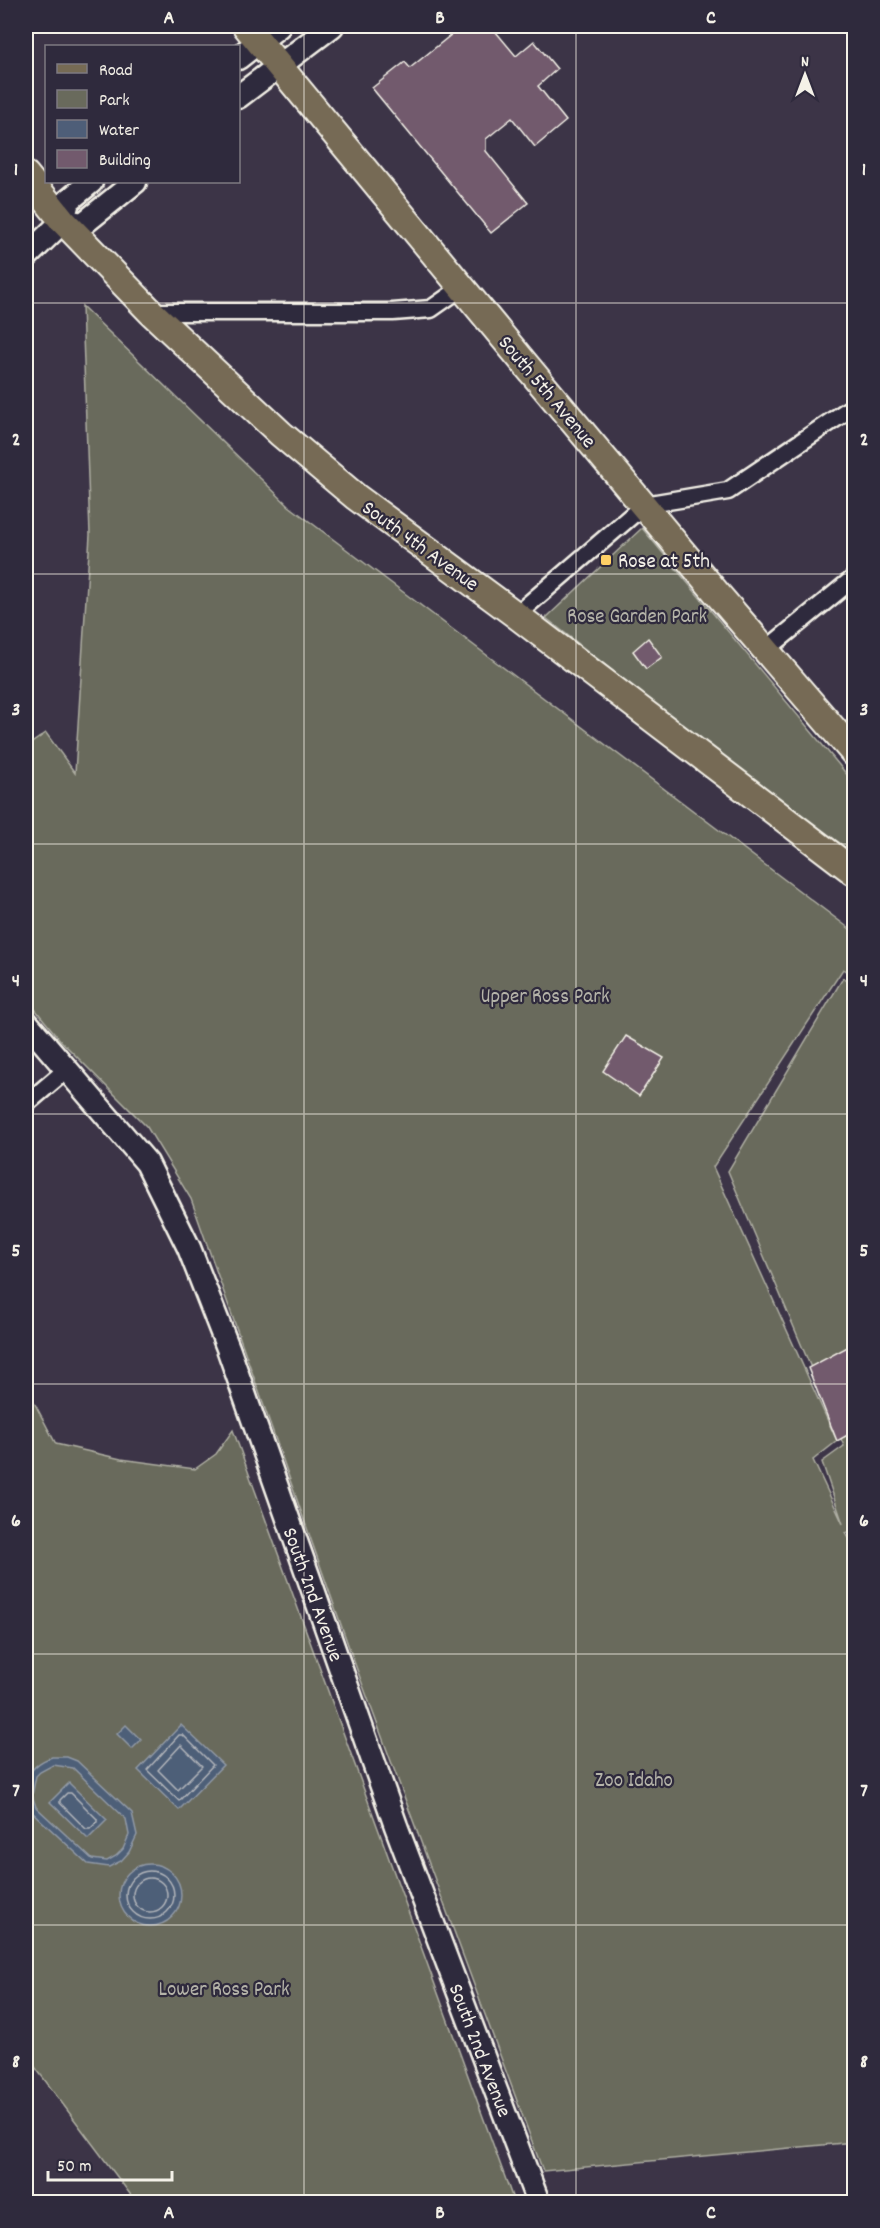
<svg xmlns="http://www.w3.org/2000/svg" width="880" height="2228" font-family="Dekko,sans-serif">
	<rect width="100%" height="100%" fill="#3c3447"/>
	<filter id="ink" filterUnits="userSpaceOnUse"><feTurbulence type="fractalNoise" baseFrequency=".0167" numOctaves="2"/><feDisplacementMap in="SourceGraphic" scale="12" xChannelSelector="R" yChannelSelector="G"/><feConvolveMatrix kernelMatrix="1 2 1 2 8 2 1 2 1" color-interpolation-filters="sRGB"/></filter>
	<g filter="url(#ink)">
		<!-- green -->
		<g fill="#696a5c" stroke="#aeaea2" stroke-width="1.5">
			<path d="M82,306L289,506L854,932V977L843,969L713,1167L837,1441L813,1460L843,1524L822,1462L844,1446L728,1171L843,978L854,985V1530L846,1533L849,1538L854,1536V2142L543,2171L352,1656L191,1199L147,1127L61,1041L26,998V747L46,733L75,773L90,535Z"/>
			<path d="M642,528L854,783V862L546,618Z"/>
			<path d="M26,1387L56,1444L121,1459L195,1469L216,1454L233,1430L514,2202H136L26,2055Z"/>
		</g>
		<!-- water -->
		<g fill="#4e5e78" stroke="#9099a5" stroke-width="1.5" fill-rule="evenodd">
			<path d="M126,1725L141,1740L132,1749L117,1734Z"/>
			<path d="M181,1725L223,1765L179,1810L138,1770Z"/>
			<path d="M52,1757H67L77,1761L132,1813L137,1835L129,1852L121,1861L109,1867L88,1864L31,1811C17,1788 28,1765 52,1757ZM53,1765L73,1768L126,1819L129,1835L123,1849L116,1856L107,1861L92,1859L36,1807L32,1795L36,1776L40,1772Z"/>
			<path d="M69,1783L107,1820L88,1839L50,1802Z"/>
			<circle cx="150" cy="1895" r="31"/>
		</g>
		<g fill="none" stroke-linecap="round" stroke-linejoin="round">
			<!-- shore -->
			<g stroke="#b2b6bb" stroke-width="1.5">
				<path d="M179,1735H183L213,1765L179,1801L147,1770Z"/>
				<path d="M181,1745L202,1766L178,1790L158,1770Z"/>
				<path d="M67,1793H71L97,1819V1822L90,1829H86L60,1803V1800Z"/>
				<circle cx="150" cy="1895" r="24"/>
				<circle cx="150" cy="1895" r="17"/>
			</g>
		</g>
		<!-- building -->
		<g fill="#725a6d" stroke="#f4f1e8" stroke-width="1.5">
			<path d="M462,26H491L516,56L534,41L557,69L538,86L566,121L535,147L512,118L486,139V151L528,203L491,233L372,88L405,62L410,68Z"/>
			<path d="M648,638L662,657L646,669L633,651Z"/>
			<path d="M626,1036L664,1058L639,1096L603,1071Z"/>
			<path d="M855,1343V1431L837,1441L808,1368Z"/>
		</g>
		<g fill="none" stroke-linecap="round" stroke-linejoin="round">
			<defs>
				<g id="street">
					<path d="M151,312H393L431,309L461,288"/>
					<path d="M516,615L644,505L728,491L854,406"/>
					<path d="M766,650L854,578"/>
					<path d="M26,1104L66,1070"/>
				</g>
				<g id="secondary">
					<path d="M238,58L279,26"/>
					<path d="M238,97L332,26"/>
					<path d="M63,221L83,224L135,182"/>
					<path d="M63,221L68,201L91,182"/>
					<path d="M26,257L63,221"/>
					<path d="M26,1022L147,1163L189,1248L228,1348L396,1826L538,2202"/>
				</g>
				<g id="primary">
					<path d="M246,26L526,365L720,597L854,753"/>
					<path d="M26,175L63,221L151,312L281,434L356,497L516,615L854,872"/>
				</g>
			</defs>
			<!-- street casing -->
			<use href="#street" stroke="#f4f1e8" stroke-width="21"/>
			<!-- secondary casing -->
			<use href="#secondary" stroke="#f4f1e8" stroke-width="27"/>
			<!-- primary casing -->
			<use href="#primary" stroke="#f4f1e8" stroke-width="30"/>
			<!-- street -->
			<use href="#street" stroke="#2f2a3d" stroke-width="16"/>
			<!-- secondary -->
			<use href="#secondary" stroke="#2f2a3d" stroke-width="22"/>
			<!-- primary -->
			<use href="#primary" stroke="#766a54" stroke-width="26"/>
		</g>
	</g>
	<!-- grid -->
	<path fill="none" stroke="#f4f1e8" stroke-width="1.5" stroke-opacity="0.55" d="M304,26V2202M576,26V2202M26,303H854M26,574H854M26,844H854M26,1114H854M26,1384H854M26,1654H854M26,1925H854"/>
	<!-- markers -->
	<rect fill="#ffd166" stroke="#2f2a3d" stroke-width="2" x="600" y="554" width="12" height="12" rx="3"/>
	<g text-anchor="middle" stroke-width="4.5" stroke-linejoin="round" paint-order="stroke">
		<!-- street labels -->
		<g font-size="21" fill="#f4f1e8" stroke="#2f2a3d">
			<text transform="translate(548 391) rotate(50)" y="7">South 5th Avenue</text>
			<text transform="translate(421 545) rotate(36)" y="7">South 4th Avenue</text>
			<text transform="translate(314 1594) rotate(70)" y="7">South 2nd Avenue</text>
			<text transform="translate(481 2050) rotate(69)" y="7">South 2nd Avenue</text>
		</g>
		<!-- poi labels -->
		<g font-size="21" fill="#f4f1e8" stroke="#2f2a3d" text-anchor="start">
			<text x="618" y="567">Rose at 5th</text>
		</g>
		<!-- park labels -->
		<g font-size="21" fill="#b5b4a9" stroke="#2f2a3d">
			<text x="637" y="622">Rose Garden Park</text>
			<text x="545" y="1002">Upper Ross Park</text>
			<text x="634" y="1786">Zoo Idaho</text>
			<text x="224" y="1995">Lower Ross Park</text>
		</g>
	</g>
	<!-- margin -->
	<rect width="880" height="2228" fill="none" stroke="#2f2a3d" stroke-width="66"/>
	<!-- legend -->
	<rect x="45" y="45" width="195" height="138" fill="#2f2a3d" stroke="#7e7a81" stroke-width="1.5"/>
	<rect x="57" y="64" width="30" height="9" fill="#766a54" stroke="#7e7a81" stroke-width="1.5"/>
	<text x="99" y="75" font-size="18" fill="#f4f1e8">Road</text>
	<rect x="57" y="90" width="30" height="18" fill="#696a5c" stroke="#7e7a81" stroke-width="1.5"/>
	<text x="99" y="105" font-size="18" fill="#f4f1e8">Park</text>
	<rect x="57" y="120" width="30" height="18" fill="#4e5e78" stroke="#7e7a81" stroke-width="1.5"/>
	<text x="99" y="135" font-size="18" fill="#f4f1e8">Water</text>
	<rect x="57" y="150" width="30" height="18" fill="#725a6d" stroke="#7e7a81" stroke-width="1.5"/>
	<text x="99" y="165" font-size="18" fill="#f4f1e8">Building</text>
	<!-- north arrow -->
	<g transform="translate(805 75)" stroke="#2f2a3d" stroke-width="4.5" paint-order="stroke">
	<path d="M0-4.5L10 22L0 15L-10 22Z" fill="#f4f1e8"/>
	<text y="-9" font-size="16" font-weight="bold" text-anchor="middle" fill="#f4f1e8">N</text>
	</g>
	<!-- scale -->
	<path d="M48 2171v9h124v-9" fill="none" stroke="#f4f1e8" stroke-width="3"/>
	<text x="57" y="2171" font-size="18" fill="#f4f1e8" stroke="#2f2a3d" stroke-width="4.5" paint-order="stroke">50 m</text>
	<rect x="33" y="33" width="814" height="2162" fill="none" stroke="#f4f1e8" stroke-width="2"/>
	<g font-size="20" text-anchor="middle" font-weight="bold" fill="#f4f1e8">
		<text x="169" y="23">A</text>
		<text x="440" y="23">B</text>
		<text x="711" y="23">C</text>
		<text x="16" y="175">1</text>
		<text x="864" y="175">1</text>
		<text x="16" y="445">2</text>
		<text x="864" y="445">2</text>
		<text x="16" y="715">3</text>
		<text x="864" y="715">3</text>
		<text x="16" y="986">4</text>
		<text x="864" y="986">4</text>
		<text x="16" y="1256">5</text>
		<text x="864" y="1256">5</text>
		<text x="16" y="1526">6</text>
		<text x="864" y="1526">6</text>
		<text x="16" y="1796">7</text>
		<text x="864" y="1796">7</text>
		<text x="16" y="2067">8</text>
		<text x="864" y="2067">8</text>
		<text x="169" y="2218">A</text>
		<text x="440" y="2218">B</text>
		<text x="711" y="2218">C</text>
	</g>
</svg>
